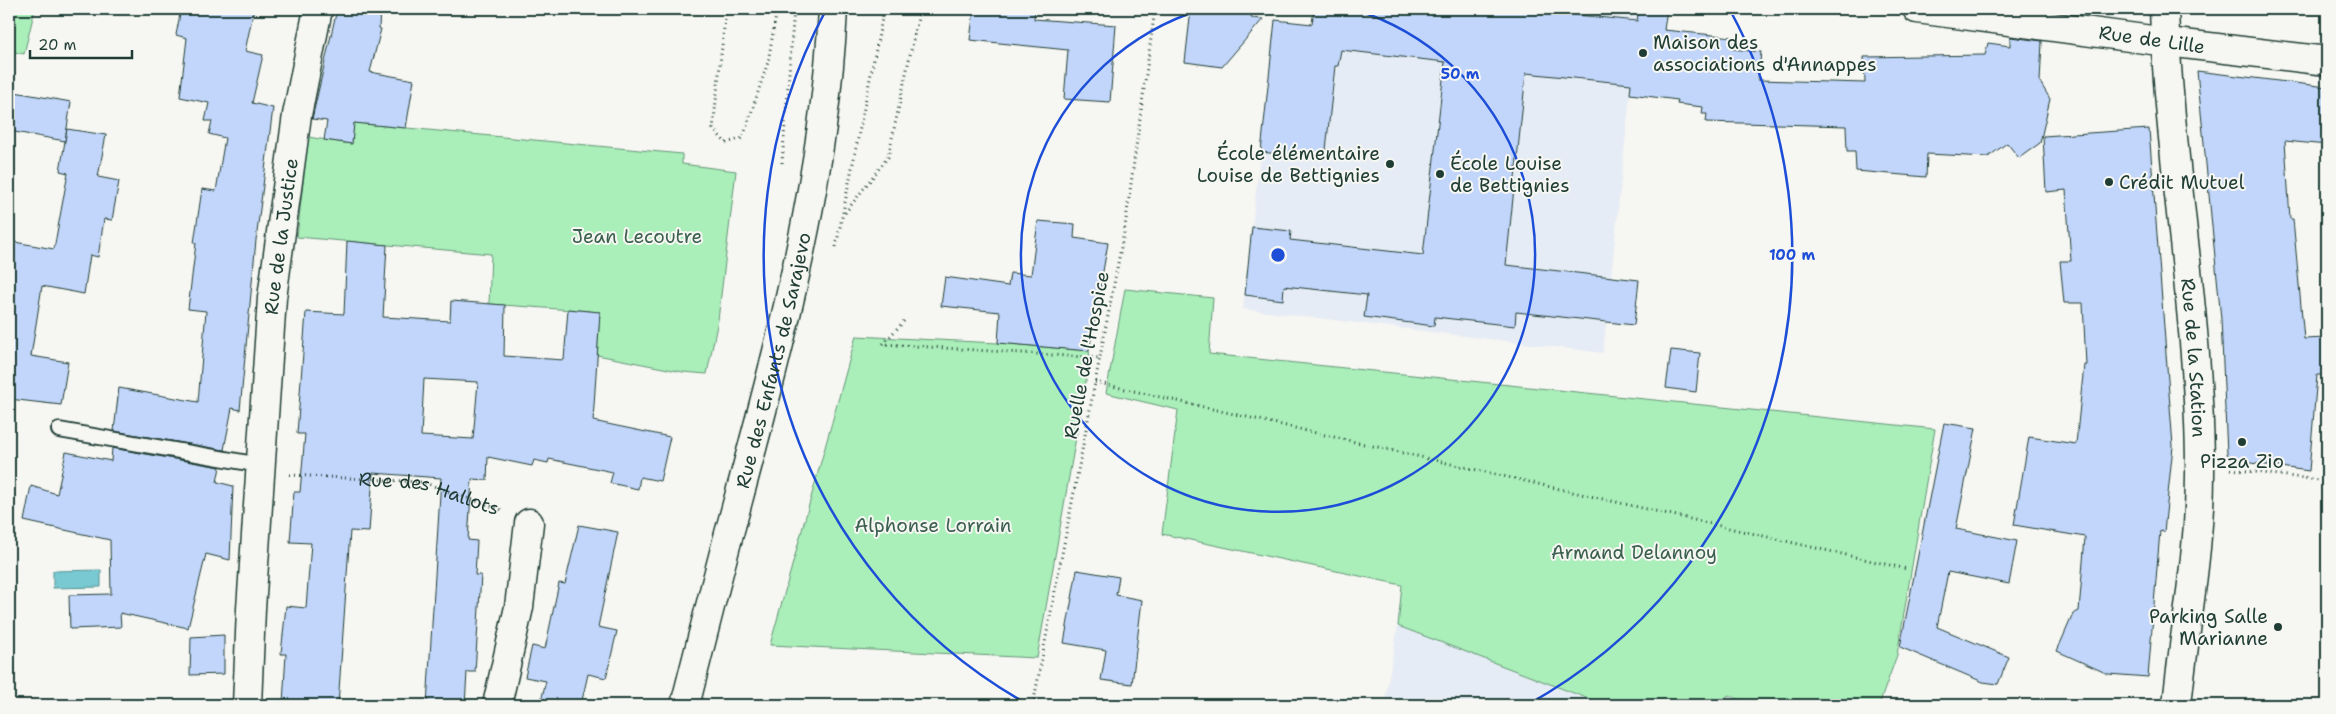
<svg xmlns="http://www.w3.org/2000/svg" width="2336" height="714" font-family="'Shantell Sans',sans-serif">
	<rect width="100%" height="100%" fill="#f6f6f2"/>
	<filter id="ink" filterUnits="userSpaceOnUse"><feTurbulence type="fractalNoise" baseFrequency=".02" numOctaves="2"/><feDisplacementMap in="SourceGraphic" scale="10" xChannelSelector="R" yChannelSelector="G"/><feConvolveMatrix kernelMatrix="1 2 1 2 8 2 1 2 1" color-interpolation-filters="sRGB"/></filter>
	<g filter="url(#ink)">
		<!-- built -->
		<g fill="#e6ecf5">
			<path d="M1345,9H1639L1603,353L1243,309L1275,20L1313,24L1333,86L1338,66Z"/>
			<path d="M1398,626L1605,705H1384Z"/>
			<path d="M1728,695L1753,705H1721Z"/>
		</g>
		<!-- green -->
		<g fill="#aaeeb9" stroke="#649676">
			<path d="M9,9H35L24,54L9,51Z"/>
			<path d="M354,123L682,154V164L736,171L718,320L707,374L683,372L597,355L600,312L489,304L491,254L297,237L308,137L351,144Z"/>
			<path d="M1125,289L1213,298L1209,354L1935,429L1897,655L1879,705H1753L1728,695L1721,705H1605L1398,626L1402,585L1162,534L1178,410L1106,393Z"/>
			<path d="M856,336L998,343L1089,351L1090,358L1037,658L770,645Z"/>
		</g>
		<!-- water -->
		<path fill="#78c9d1" stroke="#549192" d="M101,570V587L53,588V571Z"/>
		<!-- building -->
		<g fill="#c2d6fb" stroke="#1f3d34" fill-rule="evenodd">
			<path d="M181,9H254L245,51L263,55L252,103L273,108L256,240L240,410L232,408L224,450L114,431L119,388L198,402L206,311L188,309L196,243H194L202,189L216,191L225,138L209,134L212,121H205L209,103L180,97L187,38L176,35Z"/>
			<path d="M337,9H380L379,28L381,29L370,72L414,80L406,128L354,123L352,144L324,140L327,121L312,119Z"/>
			<path d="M974,9H1035L1034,19L1116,25L1110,102L1064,99L1068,50L970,40Z"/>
			<path d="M1191,9H1252L1251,18L1263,19L1222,67L1185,62Z"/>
			<path d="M1314,9H1517L1637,21L1639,9H1667L1664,30L1733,37L1732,49L1761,52L1758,80L1865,83L1864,57L1985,55L1988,43L2010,46V37L2042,41L2040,82L2050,99L2040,143L2019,158L2007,143L1988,157L1927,154L1926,177L1856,171L1855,151H1847L1846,126L1706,122L1707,114H1702L1703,107L1677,104L1678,100L1630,94L1631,84L1526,73L1506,265L1639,280L1634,325L1516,312L1515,326L1435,317L1434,326L1364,317L1367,295L1284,286L1283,300L1245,295L1252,227L1291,231L1290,240L1423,255L1445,62L1341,50L1338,66H1335L1325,159L1261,152L1275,20L1312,24Z"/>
			<path d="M2197,71L2327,87V145L2285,141L2290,219H2293L2304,339L2327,338L2323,375H2317L2309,471L2237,461L2227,454L2221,319Z"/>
			<path d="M9,91L71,102L65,141L9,131Z"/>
			<path d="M67,129L106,135L98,177L119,181L112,220L104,219L98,257L90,255L84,294L42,286L31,356L68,362L61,405L9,399V241L54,249L68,173L60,171Z"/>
			<path d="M2149,129L2173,446L2164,532L2160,531L2148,677L2108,674L2057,651L2073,614L2079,611L2085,537L2014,525L2029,437L2076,444L2084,365H2086L2083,303H2064L2060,261H2071L2066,190L2046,192L2043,136Z"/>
			<path d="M1038,221L1075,224L1074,238L1108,243L1089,351L998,343L1000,312L941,306L945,277L1008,286L1010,273L1031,275Z"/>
			<path d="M347,241L387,245L383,317L450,321L451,301L505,305L504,356L564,360L568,309L600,312L593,421L670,437L660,481L640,477L638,489L610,483L613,472L549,459L548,463L534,460L532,466L488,457L487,480L472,479L468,540L477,541L475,575H481L475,672H467L465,705H427L441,478L373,473L369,532L350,531L338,705L283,703L286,654H281L286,606L306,608L311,543L290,542L294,492H300L305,434H297L306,312L344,314ZM424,379L478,382L473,439L421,436Z"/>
			<path d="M1671,350L1700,353L1696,392L1666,388Z"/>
			<path d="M1944,423L1976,428L1956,529L2017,541L2009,584L1948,572L1937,627L2009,657L1998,684L1983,682L1900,647Z"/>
			<path d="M112,448L220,467L217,482L233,486L230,560L206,554L188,628L120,613L121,627L70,629L69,595L111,594L110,540L24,521L31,486L57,494L66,452L111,461Z"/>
			<path d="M579,525L618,532L598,627L617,631L606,678L588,674L581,705H540L546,681L525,677L532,646L545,649L559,583L565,584Z"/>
			<path d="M1077,570L1119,577L1116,595L1142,600L1132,684L1101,680L1106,650L1064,643Z"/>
			<path d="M224,635V674L190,675L191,637Z"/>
		</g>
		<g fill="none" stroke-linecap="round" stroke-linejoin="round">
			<defs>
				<path id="service" d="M59,430L260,465"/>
				<g id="minor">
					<path d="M1917,9L2167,42"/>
					<path id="s2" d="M247,705L251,609L272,298L297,115L318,9"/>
					<path d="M497,705L519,607L529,523"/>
				</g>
				<g id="tertiary">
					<path id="s3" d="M2164,9C2169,161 2199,312 2200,465C2201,545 2185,625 2177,705"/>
					<path d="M2167,42L2327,61"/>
				</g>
				<g id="secondary">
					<path id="s4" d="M685,705C701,643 716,581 733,519C778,352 825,183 833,9"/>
				</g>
			</defs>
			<!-- service casing -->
			<use href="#service" stroke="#1f3d34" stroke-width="18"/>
			<!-- minor casing -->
			<use href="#minor" stroke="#1f3d34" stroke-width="31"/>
			<!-- tertiary casing -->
			<use href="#tertiary" stroke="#1f3d34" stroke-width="31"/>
			<!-- secondary casing -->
			<use href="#secondary" stroke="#1f3d34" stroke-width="31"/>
			<!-- path -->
			<g stroke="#1f3d34" stroke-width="3" stroke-dasharray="1 4" stroke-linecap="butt">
				<path d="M726,9L713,129L726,143L743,138L768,62L777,9"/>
				<path d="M782,163L794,9"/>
				<path d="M845,213L888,157L920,9"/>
				<path d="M836,247L884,9"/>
				<path d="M904,321L883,344L1099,358"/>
				<path d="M1095,382L1907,569"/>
				<path d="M2231,469L2327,481"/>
				<path id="s1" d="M290,475L422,482L502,510"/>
				<path d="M1033,705L1125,227L1155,9"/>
			</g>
			<!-- service -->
			<use href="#service" stroke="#f6f6f2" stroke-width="14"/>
			<!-- minor -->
			<use href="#minor" stroke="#f6f6f2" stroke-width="28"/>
			<!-- tertiary -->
			<use href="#tertiary" stroke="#f6f6f2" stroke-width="28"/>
			<!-- secondary -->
			<use href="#secondary" stroke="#f6f6f2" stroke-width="28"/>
		</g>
	</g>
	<!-- distance rings -->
	<g fill="none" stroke="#1d4ed8" stroke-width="2.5">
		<path d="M1353 9A257 257 0 1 1 1203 9"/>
		<path d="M1029 705A514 514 0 0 1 826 10M1730 10A514 514 0 0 1 1527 705"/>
	</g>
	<!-- markers -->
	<g fill="#1f3d34" stroke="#f6f6f2" stroke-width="2">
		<circle cx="1643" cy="53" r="5"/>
		<circle cx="1390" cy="164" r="5"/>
		<circle cx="1440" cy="174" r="5"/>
		<circle cx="2109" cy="182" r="5"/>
		<circle cx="2242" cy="442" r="5"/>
		<circle cx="2278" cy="627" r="5"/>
	</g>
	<g text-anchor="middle" stroke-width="4" stroke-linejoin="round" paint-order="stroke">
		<!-- street labels -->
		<g font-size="19" fill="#1f3d34" stroke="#f6f6f2">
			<text transform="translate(2152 39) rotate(8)" y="7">Rue de Lille</text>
			<text dy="7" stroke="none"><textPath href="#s2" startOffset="470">Rue de la Justice</textPath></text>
			<text transform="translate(1086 355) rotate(-79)" y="7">Ruelle de l'Hospice</text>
			<text dy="7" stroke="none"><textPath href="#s3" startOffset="350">Rue de la Station</textPath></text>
			<text dy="7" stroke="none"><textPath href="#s4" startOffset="356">Rue des Enfants de Sarajevo</textPath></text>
			<text dy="7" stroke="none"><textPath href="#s1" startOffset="141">Rue des Hallots</textPath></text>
		</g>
		<!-- poi labels -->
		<g font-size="19" fill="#1f3d34" stroke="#f6f6f2" text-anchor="start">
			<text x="1653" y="49">Maison des<tspan x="1653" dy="22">associations d'Annappes</tspan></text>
			<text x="1380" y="160" text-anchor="end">École élémentaire<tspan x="1380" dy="22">Louise de Bettignies</tspan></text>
			<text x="1450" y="170">École Louise<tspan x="1450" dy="22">de Bettignies</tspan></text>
			<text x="2119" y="189">Crédit Mutuel</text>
			<text x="2242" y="468" text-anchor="middle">Pizza Zio</text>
			<text x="2268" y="623" text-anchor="end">Parking Salle<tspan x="2268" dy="22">Marianne</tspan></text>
		</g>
		<!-- park labels -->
		<g font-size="19" fill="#3b604f" stroke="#f6f6f2">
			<text x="637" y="243">Jean Lecoutre</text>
			<text x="933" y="532">Alphonse Lorrain</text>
			<text x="1634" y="559">Armand Delannoy</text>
		</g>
	</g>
	<circle cx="1278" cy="255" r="8" fill="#1d4ed8" stroke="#f6f6f2" stroke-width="2.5"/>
	<g font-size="15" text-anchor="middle" font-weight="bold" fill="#1d4ed8" stroke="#f6f6f2" stroke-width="4" stroke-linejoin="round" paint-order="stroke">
		<text x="1460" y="79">50 m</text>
		<text x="1792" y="260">100 m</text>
	</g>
	<!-- margin -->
	<rect width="2336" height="714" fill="none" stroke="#f6f6f2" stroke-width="30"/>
	<rect x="15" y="15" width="2306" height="684" fill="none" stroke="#1f3d34" stroke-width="2" filter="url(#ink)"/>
	<!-- scale -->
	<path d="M30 50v8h102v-8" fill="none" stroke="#1f3d34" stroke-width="2.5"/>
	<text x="38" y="50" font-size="15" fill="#1f3d34" stroke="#f6f6f2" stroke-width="4" paint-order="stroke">20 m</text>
</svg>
